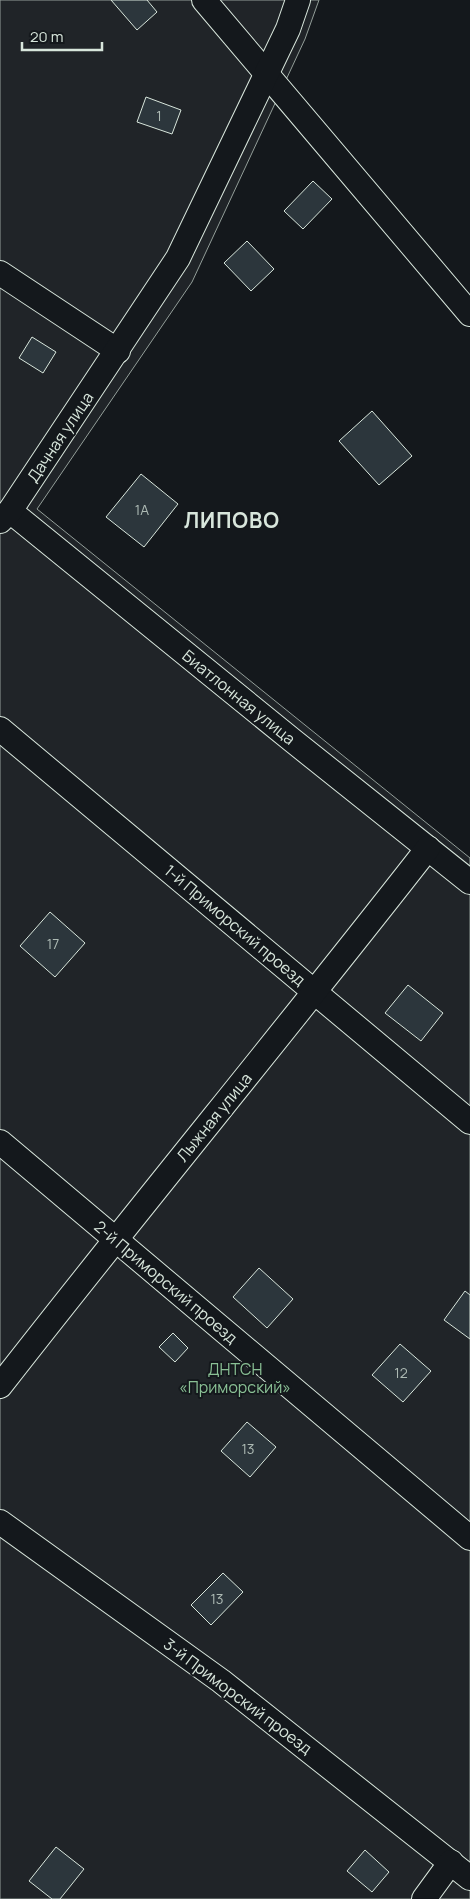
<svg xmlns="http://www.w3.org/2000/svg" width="470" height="1899" font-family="Manrope,sans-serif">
	<rect width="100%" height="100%" fill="#14181c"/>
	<!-- green -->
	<path fill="#202428" stroke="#939e99" d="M0,0H319L305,39L192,282L37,509L470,858V1899H0Z"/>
	<!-- building -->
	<g fill="#2c363c" stroke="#d8e6dc">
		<path d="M111,0H147L157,12L137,30Z"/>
		<path d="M146,97L181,110L172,134L137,122Z"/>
		<path d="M313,181L332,199L303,229L284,211Z"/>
		<path d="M247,241L274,269L251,291L224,263Z"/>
		<path d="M32,337L56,352L43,373L19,358Z"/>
		<path d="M372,411L412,456L379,485L339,441Z"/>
		<path d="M141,474L178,504L144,547L106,517Z"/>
		<path d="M50,912L85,943L55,977L20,946Z"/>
		<path d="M408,985L443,1013L421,1041L385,1013Z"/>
		<path d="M259,1268L293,1299L267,1328L233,1297Z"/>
		<path d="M465,1291L470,1295V1339L444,1320Z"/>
		<path d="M173,1333L188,1348L175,1362L159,1347Z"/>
		<path d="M400,1344L431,1371L403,1402L372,1375Z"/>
		<path d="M247,1422L276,1447L250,1477L221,1451Z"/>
		<path d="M223,1573L243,1592L211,1625L191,1605Z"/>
		<path d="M56,1847L84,1869L60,1899H52L29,1881Z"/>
		<path d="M365,1850L389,1872L372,1892L347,1871Z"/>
	</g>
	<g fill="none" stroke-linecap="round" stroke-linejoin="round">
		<defs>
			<g id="street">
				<path d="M204,0L470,314"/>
				<path d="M0,273L118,351"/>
				<path d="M10,511L292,740L470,882"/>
				<path d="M0,521L10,511L178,258L288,29L298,0"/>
				<path d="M0,729L470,1122"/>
				<path d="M0,1142L470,1538"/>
				<path d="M0,1386C141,1205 287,1029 428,848"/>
				<path d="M0,1522L221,1681L470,1878"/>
				<path d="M424,1899L451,1862"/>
			</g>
		</defs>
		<!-- street casing -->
		<use href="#street" stroke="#d8e6dc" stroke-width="26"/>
		<!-- street -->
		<use href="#street" stroke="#14181c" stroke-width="24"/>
	</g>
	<g text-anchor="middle" stroke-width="4" stroke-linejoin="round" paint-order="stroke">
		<!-- number labels -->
		<g font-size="14" fill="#adbab4">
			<text x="159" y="121">1</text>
			<text x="142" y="515">1А</text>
			<text x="53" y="949">17</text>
			<text x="401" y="1378">12</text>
			<text x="248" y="1454">13</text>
			<text x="217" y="1604">13</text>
		</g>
		<!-- street labels -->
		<g font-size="16" fill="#d8e6dc" stroke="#14181c">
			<text transform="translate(60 437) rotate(-56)" y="6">Дачная улица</text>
			<text transform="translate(239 697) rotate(39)" y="6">Биатлонная улица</text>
			<text transform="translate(235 925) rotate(40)" y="6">1-й Приморский проезд</text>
			<text transform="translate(214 1117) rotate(-51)" y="6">Лыжная улица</text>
			<text transform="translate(166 1282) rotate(40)" y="6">2-й Приморский проезд</text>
			<text transform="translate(238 1696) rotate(37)" y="6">3-й Приморский проезд</text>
		</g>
		<!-- park labels -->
		<g font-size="16" fill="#8ac095" stroke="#14181c">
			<text x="235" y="1375">ДНТСН<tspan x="235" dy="18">«Приморский»</tspan></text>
		</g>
		<!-- district labels -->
		<g font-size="21" font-weight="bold" letter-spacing="1" fill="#d8e6dc" stroke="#14181c">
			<text x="232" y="528">ЛИПОВО</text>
		</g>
	</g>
	<!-- scale -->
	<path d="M22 42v8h80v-8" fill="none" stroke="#d8e6dc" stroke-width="2.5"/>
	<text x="30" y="42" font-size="15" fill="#d8e6dc" stroke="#14181c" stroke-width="4" paint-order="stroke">20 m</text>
</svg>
